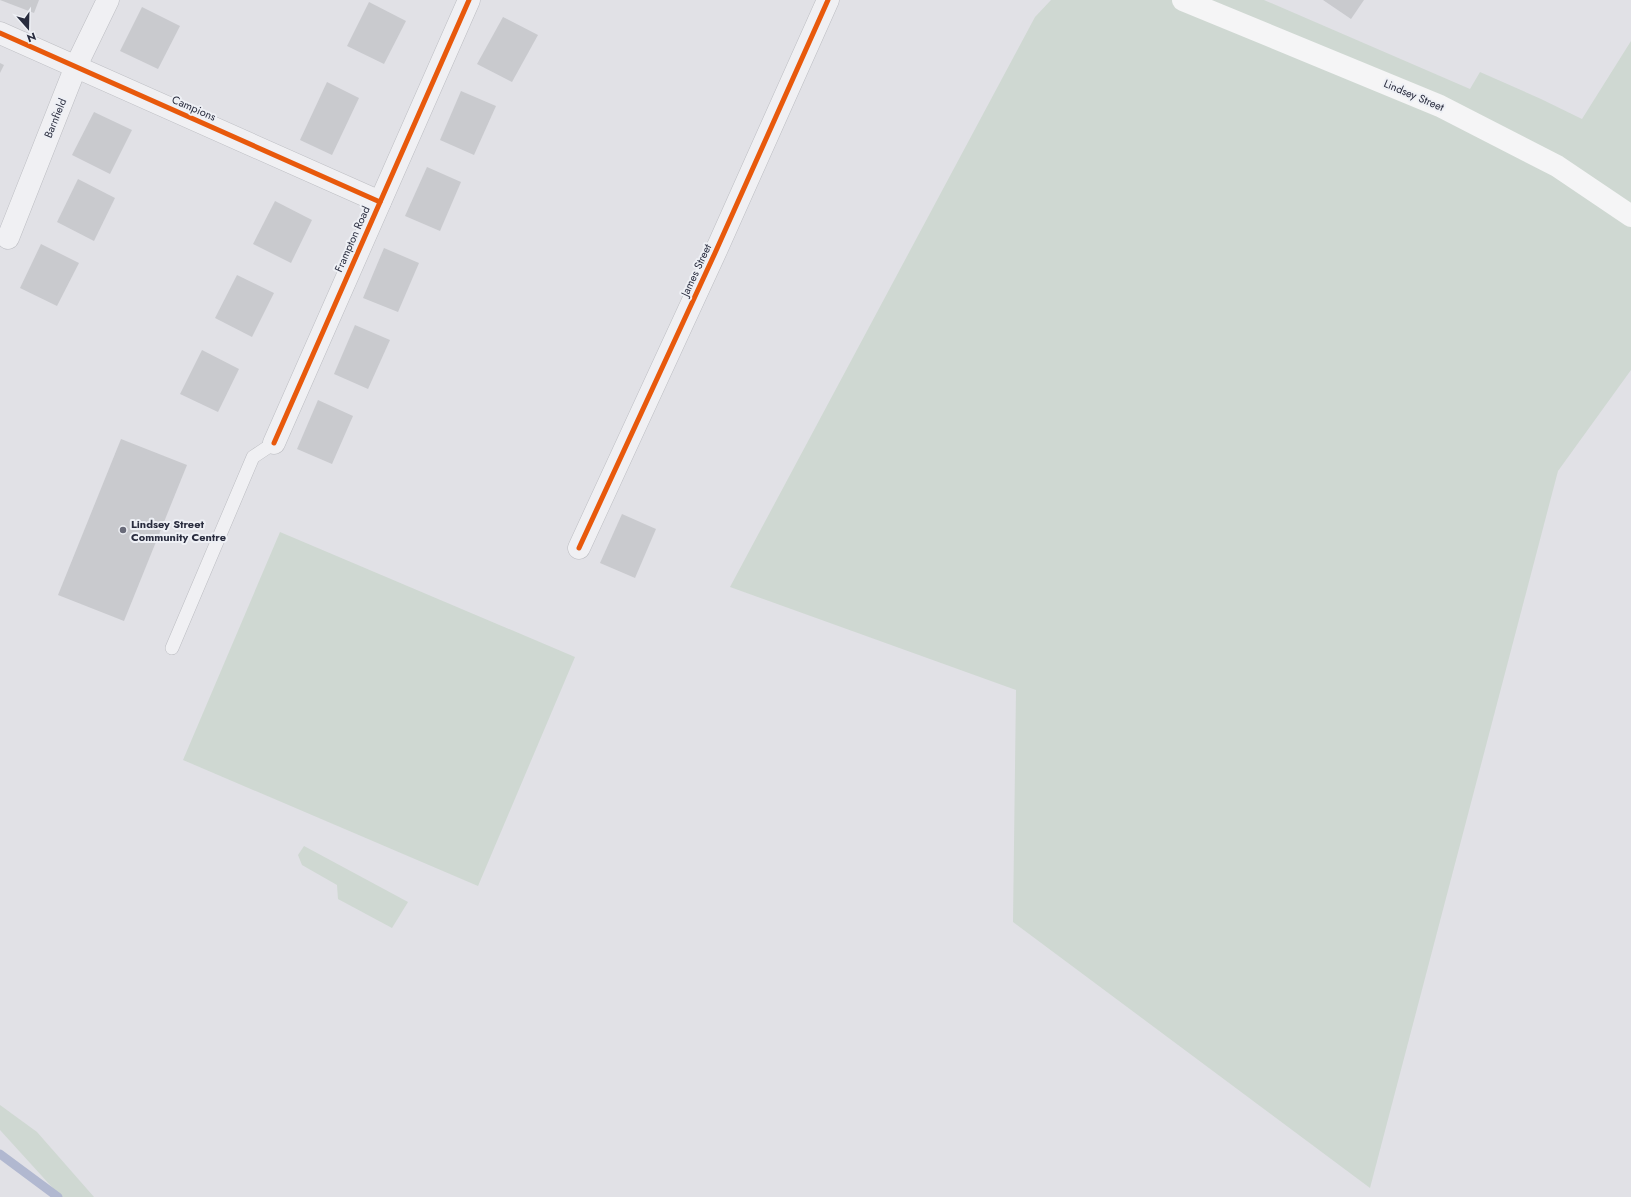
<svg xmlns="http://www.w3.org/2000/svg" width="1631" height="1197" font-family="Jost,sans-serif">
	<rect width="100%" height="100%" fill="#e1e1e6"/>
	<!-- green -->
	<g fill="#cfd8d2">
		<path d="M1051,0H1264L1470,89L1480,72L1541,99L1582,119L1631,41V370L1558,471L1370,1188L1013,922L1016,690L730,587L1035,17Z"/>
		<path d="M280,532L575,657L478,886L183,760Z"/>
		<path d="M304,846L408,902L392,928L338,899L337,885L302,865L298,855Z"/>
		<path d="M0,1105L37,1132L94,1197H61L0,1130Z"/>
	</g>
	<g fill="none" stroke-linecap="round" stroke-linejoin="round">
		<!-- stream -->
		<path stroke="#b1b8d0" stroke-width="9" d="M0,1154L58,1197"/>
	</g>
	<!-- building -->
	<g fill="#c9cace">
		<path d="M0,0H39L34,13Z"/>
		<path d="M1323,0H1364L1351,19Z"/>
		<path d="M369,2L406,21L384,64L347,46Z"/>
		<path d="M142,7L180,26L158,69L120,51Z"/>
		<path d="M503,17L538,35L512,82L477,64Z"/>
		<path d="M0,63L4,65L0,73Z"/>
		<path d="M327,82L359,98L332,155L300,140Z"/>
		<path d="M461,91L496,106L474,155L440,140Z"/>
		<path d="M94,112L132,130L110,174L72,155Z"/>
		<path d="M427,167L461,182L440,231L405,216Z"/>
		<path d="M78,179L115,198L94,241L57,222Z"/>
		<path d="M275,201L312,220L291,263L253,244Z"/>
		<path d="M41,244L79,263L57,306L20,288Z"/>
		<path d="M384,248L419,263L398,312L363,298Z"/>
		<path d="M237,275L274,293L252,337L215,318Z"/>
		<path d="M355,325L390,340L368,389L334,374Z"/>
		<path d="M202,350L239,369L218,412L180,394Z"/>
		<path d="M318,400L353,416L332,464L297,449Z"/>
		<path d="M121,439L187,465L124,621L58,595Z"/>
		<path d="M622,514L656,529L635,578L600,563Z"/>
	</g>
	<g fill="none" stroke-linecap="round" stroke-linejoin="round">
		<defs>
			<path id="lane" d="M172,648L253,457L274,443"/>
			<g id="street">
				<path d="M0,33L380,202"/>
				<path d="M8,238L76,66L108,0"/>
				<path d="M274,443L469,0"/>
				<path d="M579,548L715,253L828,0"/>
			</g>
		</defs>
		<!-- lane casing -->
		<use href="#lane" stroke="#bcbdc2" stroke-width="14"/>
		<!-- street casing -->
		<use href="#street" stroke="#bcbdc2" stroke-width="23"/>
		<!-- lane -->
		<use href="#lane" stroke="#f0f0f3" stroke-width="13"/>
		<!-- street -->
		<use href="#street" stroke="#f0f0f3" stroke-width="22"/>
		<!-- secondary -->
		<path stroke="#f5f5f6" stroke-width="22" d="M1183,0L1440,106L1557,166L1631,216"/>
		<defs>
			<g id="cycleway">
				<path d="M0,33L380,202"/>
				<path d="M274,443L469,0"/>
				<path d="M579,548L715,253L828,0"/>
			</g>
		</defs>
		<!-- cycleway casing -->
		<use href="#cycleway" stroke="#eef0f5" stroke-width="8"/>
		<!-- cycleway -->
		<use href="#cycleway" stroke="#e8590c" stroke-width="5"/>
	</g>
	<!-- markers -->
	<circle fill="#696b79" stroke="#eef0f5" stroke-width="1.5" cx="123" cy="530" r="4"/>
	<g text-anchor="middle" stroke-width="4" stroke-linejoin="round" paint-order="stroke">
		<!-- street labels -->
		<g font-size="11" fill="#292c3e" stroke="#eef0f5">
			<text transform="translate(1414 95) rotate(23)" y="4">Lindsey Street</text>
			<text transform="translate(194 108) rotate(24)" y="4">Campions</text>
			<text transform="translate(55 118) rotate(-68)" y="4">Barnfield</text>
			<text transform="translate(352 239) rotate(-66)" y="4">Frampton Road</text>
			<text transform="translate(696 270) rotate(-65)" y="4">James Street</text>
		</g>
		<!-- poi labels -->
		<g font-size="11" font-weight="bold" fill="#292c3e" stroke="#eef0f5" text-anchor="start">
			<text x="131" y="528">Lindsey Street<tspan x="131" dy="13">Community Centre</tspan></text>
		</g>
	</g>
	<!-- north arrow -->
	<g transform="translate(28 28) rotate(160)" stroke="#eef0f5" stroke-width="3" paint-order="stroke">
	<path d="M0-3L7 15L0 10L-7 15Z" fill="#292c3e"/>
	<text y="-6" font-size="11" font-weight="bold" text-anchor="middle" fill="#292c3e">N</text>
	</g>
</svg>
